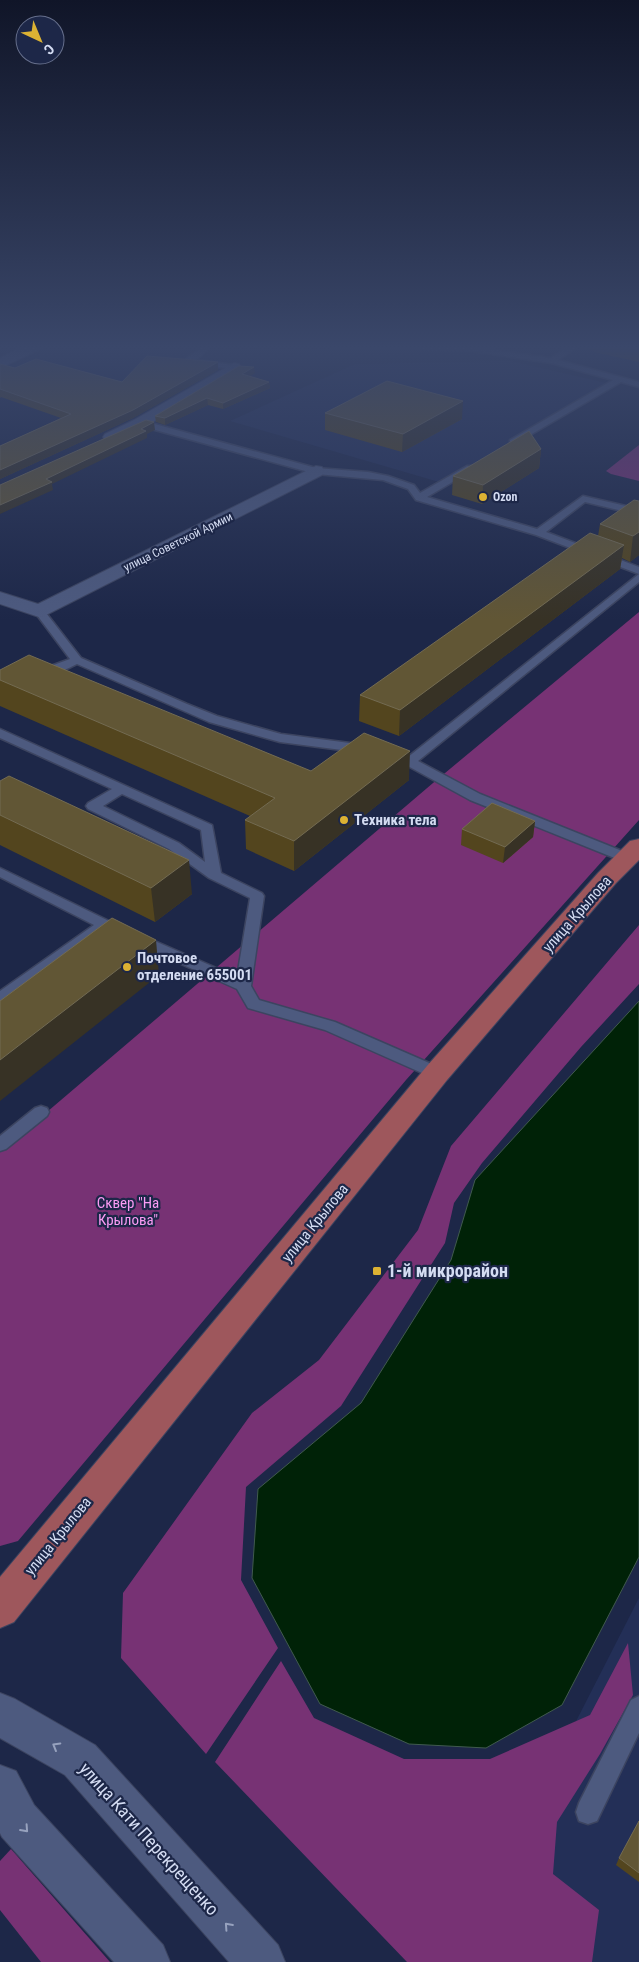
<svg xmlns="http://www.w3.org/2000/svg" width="639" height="1962" font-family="'Roboto Condensed',sans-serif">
	<rect width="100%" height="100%" fill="#1d2748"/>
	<!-- built -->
	<g fill="#232f57">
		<path d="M511,361L606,383L449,481L439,482L230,421L355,364Z"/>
		<path d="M639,1598V1962H453Z"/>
	</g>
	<!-- green -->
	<g fill="#773274">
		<path d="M639,445V481L611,474L606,471Z"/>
		<path d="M639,612V820L406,1080L18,1541L0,1546V1152L433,783Z"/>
		<path d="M639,925V984L581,1047L482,1163L454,1203L445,1243L341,1406L246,1487L241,1580L278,1648L206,1754L121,1658L123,1593L252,1413L319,1360L418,1230L451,1146Z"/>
		<path d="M628,1643L633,1695L600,1754L557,1822L553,1874L599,1910L592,1962H407L215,1762L281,1661L314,1718L404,1759H490L590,1715Z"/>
		<path d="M11,1849L110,1962H41L0,1910V1861Z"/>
	</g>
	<!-- water -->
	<path fill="#002207" stroke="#405a4e" d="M639,1001V1557L562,1705L486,1748L409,1744L320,1704L252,1578L258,1489L361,1403L451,1260L475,1180Z"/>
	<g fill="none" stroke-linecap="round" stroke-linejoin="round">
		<defs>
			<g id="service">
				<path d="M199,345H207L206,351L196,360L234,365L238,367L234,369L186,363V359L198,350Z"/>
				<path d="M326,345L465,346L551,358L570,345H580L558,360L639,382V387L621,382L513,445L510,444V440L613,380L551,363L465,350L330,347Z"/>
				<path d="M140,420L316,468L368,472L388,476L414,485L420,493L467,466H473V470L427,497L537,529L583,496L639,509V515L585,502L546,532L639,567V582L418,761L480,794L632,855L634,858L632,861H622L470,800L406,765L386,758L384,755L390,751L408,757L639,574L536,535L416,500L408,489L383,480L316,474L137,425L136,423Z"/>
				<path d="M39,608L43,609L81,658L187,704L217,716L281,734L365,745L371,749L365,753L280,742L209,722L77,664C66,669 50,679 37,675L35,673L37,671L70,659L34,611Z"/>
				<path d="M0,729L212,825L221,873L262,893L264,896L251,986L259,1000L335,1022L443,1069L445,1073L443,1077L437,1079L431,1077L325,1030L248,1008L237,989L105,930L5,1002L0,1003V991L94,925L0,877V868L109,921L237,977L250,898L209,878L169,849L88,809L86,806L88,803L112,789L0,738ZM122,794L201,830L205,862L179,843L103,806Z"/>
				<path d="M41,1106L47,1108L49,1112L47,1116L6,1149L0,1151V1136L35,1108Z"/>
				<path d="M639,1696V1733L597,1821L588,1824L579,1821L576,1812L579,1803L631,1700Z"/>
			</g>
			<g id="minor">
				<path d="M26,345H45L43,348L0,368V358Z"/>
				<path d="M234,363L239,364L241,367L239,370C217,383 125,445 105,440L103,437L105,434L134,420Z"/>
				<path d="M316,466L322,467L324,471L322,475L46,615L39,617L0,604V592L38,604Z"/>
			</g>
			<g id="tertiary">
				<path d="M0,1693L15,1699L95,1745L278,1945L285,1962H229L65,1775L0,1738Z"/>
				<path d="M0,1765L16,1771L34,1805L163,1945L170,1962H114L2,1837L0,1833Z"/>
			</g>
			<path id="primary" d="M639,839V860L616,883L447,1080L14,1622L0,1628V1577L427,1066L598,873L630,841Z"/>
		</defs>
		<!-- service casing -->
		<use href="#service" stroke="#3c4460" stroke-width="3"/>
		<!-- minor casing -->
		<use href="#minor" stroke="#3c4460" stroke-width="2"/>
		<!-- tertiary casing -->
		<use href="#tertiary" stroke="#3c4460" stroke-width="2"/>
		<!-- primary casing -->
		<use href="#primary" stroke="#3c4460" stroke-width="2"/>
		<!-- service -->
		<use href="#service" fill="#4d5a7f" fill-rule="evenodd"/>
		<!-- minor -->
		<use href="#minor" fill="#4d5a7f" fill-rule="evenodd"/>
		<!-- tertiary -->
		<use href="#tertiary" fill="#4d5a7f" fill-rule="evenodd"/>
		<!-- primary -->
		<use href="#primary" fill="#9e575c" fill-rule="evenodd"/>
	</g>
	<!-- wall -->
	<g fill="#53451e">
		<path d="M580,345H639V362L594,352V351L580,348Z"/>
		<path d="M218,362V370L133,418L0,479V446L61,418L1,397L0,398V364L15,368L122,382Z"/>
		<path d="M255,373L250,376L269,382L270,388L223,409L208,405L165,425L156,422L155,416Z"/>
		<path d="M325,413L462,419L402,452L325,430Z"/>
		<path d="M541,449L539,468L482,504L452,495L453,476Z"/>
		<path d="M639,501V555L630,562L622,558L620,569L399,736L359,721L360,695L598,536L600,524Z"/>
		<path d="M0,670L311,771L409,780L294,871L246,849L245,820L250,816L0,706Z"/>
		<path d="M0,781L192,894L155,922L0,845Z"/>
		<path d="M535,821L533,837L503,863L461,845L462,829Z"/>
		<path d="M639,1821V1882L616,1865L619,1858Z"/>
	</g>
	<!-- shaded-wall -->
	<g fill="#373225">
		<path d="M218,362V370L133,418L0,479V470Z"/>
		<path d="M254,367L255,373L242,381V374Z"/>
		<path d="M269,382L270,388L223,409V403Z"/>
		<path d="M207,398L208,405L165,425V418Z"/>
		<path d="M463,401L462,419L402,452L403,434Z"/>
		<path d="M154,422L155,430L147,434V438L52,484L53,490L0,514V505L46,479Z"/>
		<path d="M541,449L539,468L482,504L483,485Z"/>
		<path d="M639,532V555L630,562L633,536Z"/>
		<path d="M624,545L620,569L399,736L400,710Z"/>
		<path d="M410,751L409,780L294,871V841Z"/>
		<path d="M535,821L533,837L503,863L505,847Z"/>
		<path d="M189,860L192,894L155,922L151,888Z"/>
		<path d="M156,940L159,975L0,1101V1060Z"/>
	</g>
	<!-- building -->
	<g fill="#615635" stroke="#736b52">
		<path d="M147,356L218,362L133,410L0,470V446L71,414L0,389V364L15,368L36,359L122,382Z"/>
		<path d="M239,366L254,367L242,374L269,382L223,403L207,398L165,418L155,416Z"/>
		<path d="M387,381L463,401L403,434L325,413Z"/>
		<path d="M146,420L154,422L141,429L146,431L46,479L52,482L0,505V485Z"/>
		<path d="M529,431L541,449L483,485L453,476Z"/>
		<path d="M634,500L639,501V532L633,536L600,524Z"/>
		<path d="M590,533L624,545L400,710L360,695Z"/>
		<path d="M29,655L311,771L364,733L410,751L294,841L245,820L275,798L0,680V670Z"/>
		<path d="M9,776L189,860L151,888L0,815V781Z"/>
		<path d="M492,803L535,821L505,847L462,829Z"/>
		<path d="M112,918L156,940L0,1060V1001Z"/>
		<path d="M639,1821V1873L619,1858Z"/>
	</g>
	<!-- one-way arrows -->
	<defs><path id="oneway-chevron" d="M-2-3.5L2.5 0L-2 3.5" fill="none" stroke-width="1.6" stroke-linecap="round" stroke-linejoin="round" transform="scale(1.25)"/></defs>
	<g stroke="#97a2be">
		<use href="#oneway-chevron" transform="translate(56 1746) rotate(-150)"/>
		<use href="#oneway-chevron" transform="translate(25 1829) rotate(48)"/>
		<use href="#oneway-chevron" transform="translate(228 1926) rotate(-132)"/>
	</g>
	<!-- sky -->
	<linearGradient id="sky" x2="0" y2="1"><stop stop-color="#101528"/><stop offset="0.56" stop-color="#3a476a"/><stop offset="1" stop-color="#3a476a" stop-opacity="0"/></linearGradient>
	<rect width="639" height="620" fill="url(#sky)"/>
	<!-- markers -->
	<g fill="#dcb233" stroke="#1d2748" stroke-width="2">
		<circle cx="483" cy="497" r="5"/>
		<circle cx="344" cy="820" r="5"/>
		<circle cx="127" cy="967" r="5"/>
		<rect x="372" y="1266" width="10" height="10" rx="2.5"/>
	</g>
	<g text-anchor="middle" stroke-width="4.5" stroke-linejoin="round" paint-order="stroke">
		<!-- far-poi labels -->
		<g font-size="12" font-weight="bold" fill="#d4dcf2" stroke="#1d2748" text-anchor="start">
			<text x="493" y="501">Ozon</text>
		</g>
		<!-- far-street labels -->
		<g font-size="12" fill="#d4dcf2" stroke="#1d2748">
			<text transform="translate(178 542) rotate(-26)" y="4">улица Советской Армии</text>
		</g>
		<!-- poi labels -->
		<g font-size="15" font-weight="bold" fill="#d4dcf2" stroke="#1d2748" text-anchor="start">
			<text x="354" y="825">Техника тела</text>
			<text x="137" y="963">Почтовое<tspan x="137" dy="17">отделение 655001</tspan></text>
		</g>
		<!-- street labels -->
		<g font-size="15" fill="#d4dcf2" stroke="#1d2748">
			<text transform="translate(577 914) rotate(-49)" y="5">улица Крылова</text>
			<text transform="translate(315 1223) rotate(-51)" y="5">улица Крылова</text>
			<text transform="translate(58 1536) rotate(-51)" y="5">улица Крылова</text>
		</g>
		<!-- park labels -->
		<g font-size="15" fill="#fb9bf4" stroke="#1d2748">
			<text x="128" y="1208">Сквер "На<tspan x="128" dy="17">Крылова"</tspan></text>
		</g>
		<!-- near-poi labels -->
		<g font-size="18" font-weight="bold" fill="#d4dcf2" stroke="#1d2748" text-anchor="start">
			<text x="387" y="1277">1-й микрорайон</text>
		</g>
		<!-- near-street labels -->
		<g font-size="18" fill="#d4dcf2" stroke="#1d2748">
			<text transform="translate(149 1839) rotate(48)" y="6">улица Кати Перекрещенко</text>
		</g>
	</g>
	<!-- north arrow -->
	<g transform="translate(40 40) rotate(136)"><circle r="24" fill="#1d2748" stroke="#666f8c"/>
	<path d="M0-4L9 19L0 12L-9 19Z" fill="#dcb233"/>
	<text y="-8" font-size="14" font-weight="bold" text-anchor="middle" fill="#d4dcf2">С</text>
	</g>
</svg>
